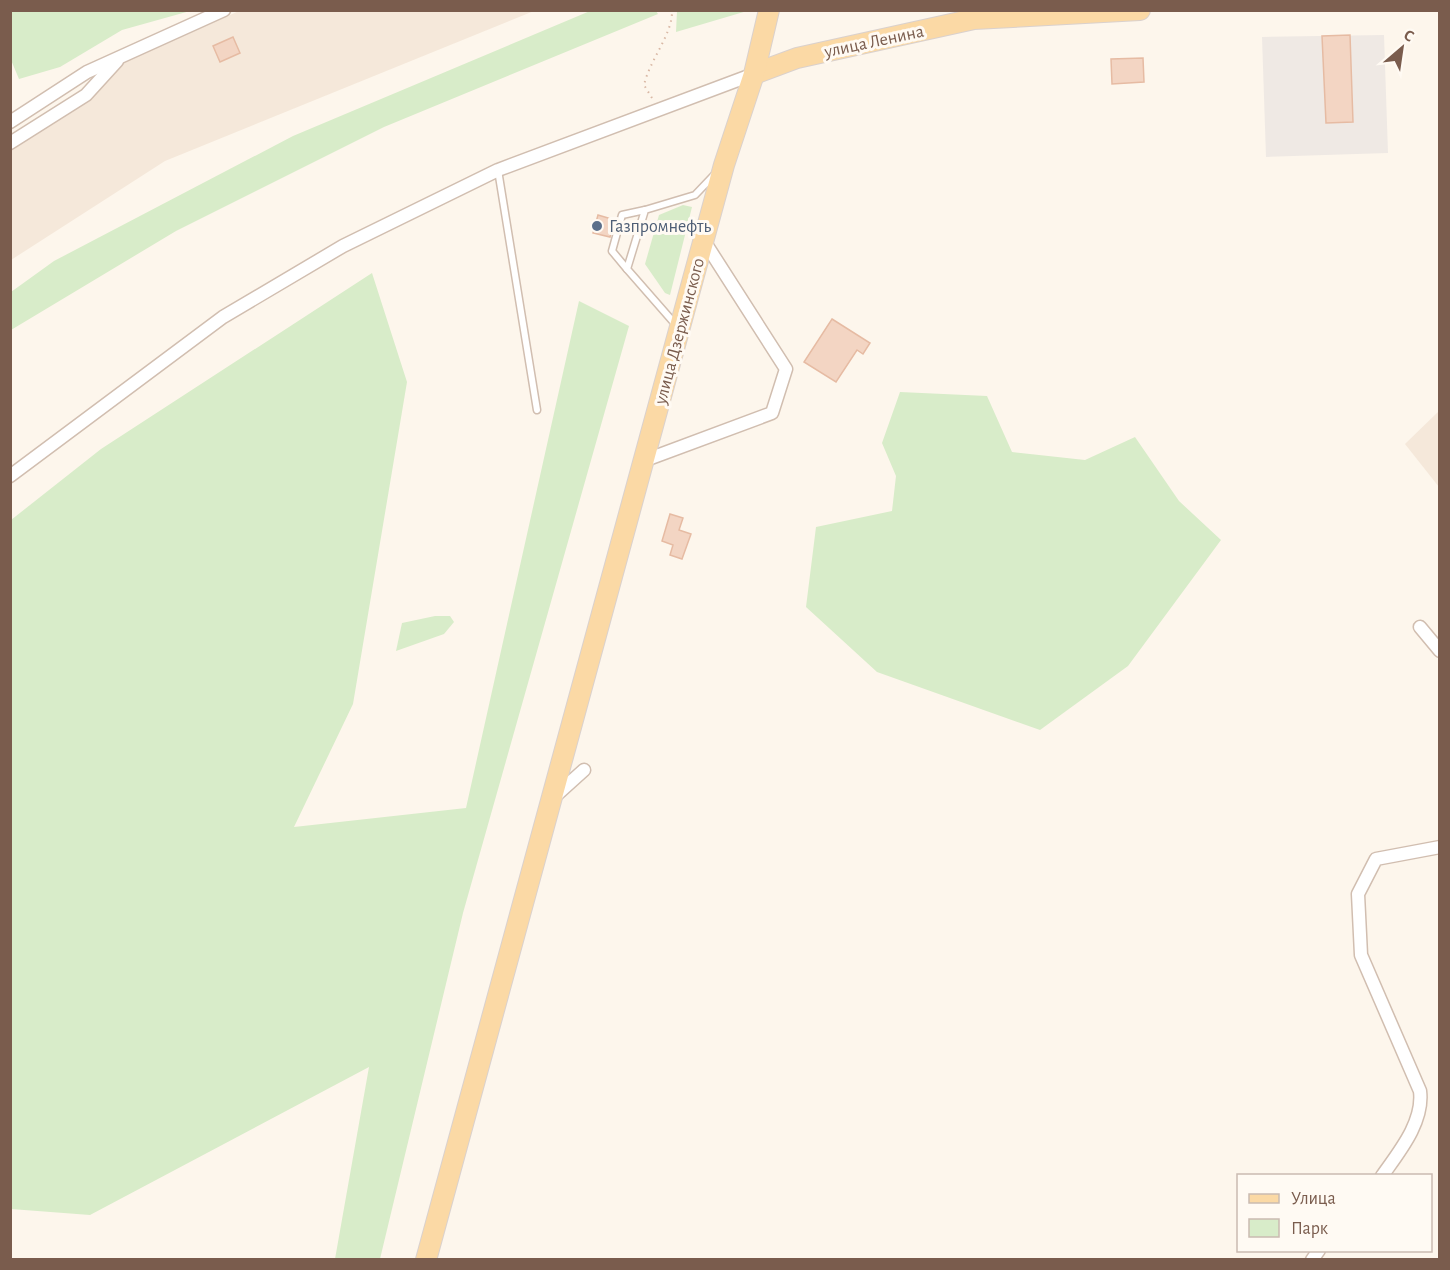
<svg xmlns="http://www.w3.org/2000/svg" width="1450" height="1270" font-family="'Alegreya Sans',sans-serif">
	<rect width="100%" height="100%" fill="#fdf6ec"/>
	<!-- residential -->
	<g fill="#f5e8da">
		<path d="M239,11H534L165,161L11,260V148L87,100L124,62Z"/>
		<path d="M1439,411V487L1405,444Z"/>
	</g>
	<!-- industrial -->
	<path fill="#efe9e4" d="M1384,35L1388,153L1266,157L1262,37Z"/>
	<!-- green -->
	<g fill="#d8ecc9">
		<path d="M10,11L11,10L190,11L122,30L60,67L19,79L11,60Z"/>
		<path d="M590,11H656L658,14L384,127L176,231L11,330V292L54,261L293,136Z"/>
		<path d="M677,11V10L747,11L676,32Z"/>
		<path d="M683,205L692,207L670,295L665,293L645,264L659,215Z"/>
		<path d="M372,273L407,382L353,704L294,827L466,808L579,301L629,326L463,913L380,1259H335L369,1067L90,1215L11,1209V520L101,449Z"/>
		<path d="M900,392L987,396L1012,452L1085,460L1135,437L1179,501L1221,540L1128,666L1040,730L877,672L806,607L816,527L892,511L896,476L882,443Z"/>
		<path d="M435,616H450L454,622L444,634L396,651L402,623Z"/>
	</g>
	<!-- building -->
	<g fill="#f3d5c3" stroke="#e6bba3" stroke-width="1.5">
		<path d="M1350,35L1353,122L1326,123L1322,36Z"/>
		<path d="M233,37L240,53L220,62L213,46Z"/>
		<path d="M1143,58L1144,82L1112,84L1111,59Z"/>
		<path d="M598,215L615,220L610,237L593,233Z"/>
		<path d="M832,319L870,343L863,354L857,350L836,382L804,362Z"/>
		<path d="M670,514L683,518L679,530L691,534L682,559L670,555L673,545L662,541Z"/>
	</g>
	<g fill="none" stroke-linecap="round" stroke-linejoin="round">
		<defs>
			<g id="lane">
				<path d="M498,170L537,410"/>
				<path d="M627,269L612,251L622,215L645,210"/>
				<path d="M676,325L627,269L645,210L695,195L715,174"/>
			</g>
			<g id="street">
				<path d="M10,122L87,72L224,10"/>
				<path d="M10,143L86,95L117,61"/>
				<path d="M643,461L772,413L786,369L704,241"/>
				<path d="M10,476L223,317L343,246L498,170L754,74"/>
				<path d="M1420,627L1440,651"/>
				<path d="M553,798L584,770"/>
				<path d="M1382,1176C1399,1152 1424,1122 1420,1091L1361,955L1358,894L1376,859L1440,847"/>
				<path d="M1312,1260L1319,1250"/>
			</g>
			<g id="primary">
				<path d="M754,74L797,58L974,19L1140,10"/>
				<path d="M426,1260L724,165L754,74L769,10"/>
			</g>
		</defs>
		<!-- lane casing -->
		<use href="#lane" stroke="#d1beb0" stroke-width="9"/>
		<!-- street casing -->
		<use href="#street" stroke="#d1beb0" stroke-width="15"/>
		<!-- primary casing -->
		<use href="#primary" stroke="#dad1cd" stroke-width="22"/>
		<!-- path -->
		<path stroke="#d9b8a5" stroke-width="2" stroke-dasharray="1.5 4.5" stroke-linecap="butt" d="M652,98L644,85C650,59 673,34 672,10"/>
		<!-- lane -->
		<use href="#lane" stroke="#fff" stroke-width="6"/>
		<!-- street -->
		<use href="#street" stroke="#fff" stroke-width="12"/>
		<!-- primary -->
		<use href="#primary" stroke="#fbd9a5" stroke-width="20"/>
	</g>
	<!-- markers -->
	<circle fill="#5c6f8a" stroke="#fffaf3" stroke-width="2" cx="597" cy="226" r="6"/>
	<g text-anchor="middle" stroke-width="6" stroke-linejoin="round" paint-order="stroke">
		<!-- street labels -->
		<g font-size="18" fill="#7a5c4d" stroke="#fffaf3">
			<text transform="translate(874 41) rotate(-12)" y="6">улица Ленина</text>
			<text transform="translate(679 331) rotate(-75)" y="6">улица Дзержинского</text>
		</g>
		<!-- service labels -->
		<g font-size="18" fill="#4e5e75" stroke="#fffaf3" text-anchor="start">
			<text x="609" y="232">Газпромнефть</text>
		</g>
	</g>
	<!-- border -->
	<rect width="1450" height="1270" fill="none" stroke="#7a5c4d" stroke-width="24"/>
	<!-- legend -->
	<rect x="1237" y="1174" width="195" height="78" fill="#fffaf3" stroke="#cabbb1" stroke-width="1.5"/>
	<rect x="1249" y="1194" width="30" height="9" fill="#fbd9a5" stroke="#cabbb1" stroke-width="1.5"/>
	<text x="1291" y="1204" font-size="18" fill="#7a5c4d">Улица</text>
	<rect x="1249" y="1219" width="30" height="18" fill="#d8ecc9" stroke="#cabbb1" stroke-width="1.5"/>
	<text x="1291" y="1234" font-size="18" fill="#7a5c4d">Парк</text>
	<!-- north arrow -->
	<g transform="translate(1402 48) rotate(29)" stroke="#fffaf3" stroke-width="4.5" paint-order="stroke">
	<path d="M0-4.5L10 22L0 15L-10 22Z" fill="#7a5c4d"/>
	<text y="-9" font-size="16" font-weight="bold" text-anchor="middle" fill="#7a5c4d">С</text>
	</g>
</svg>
